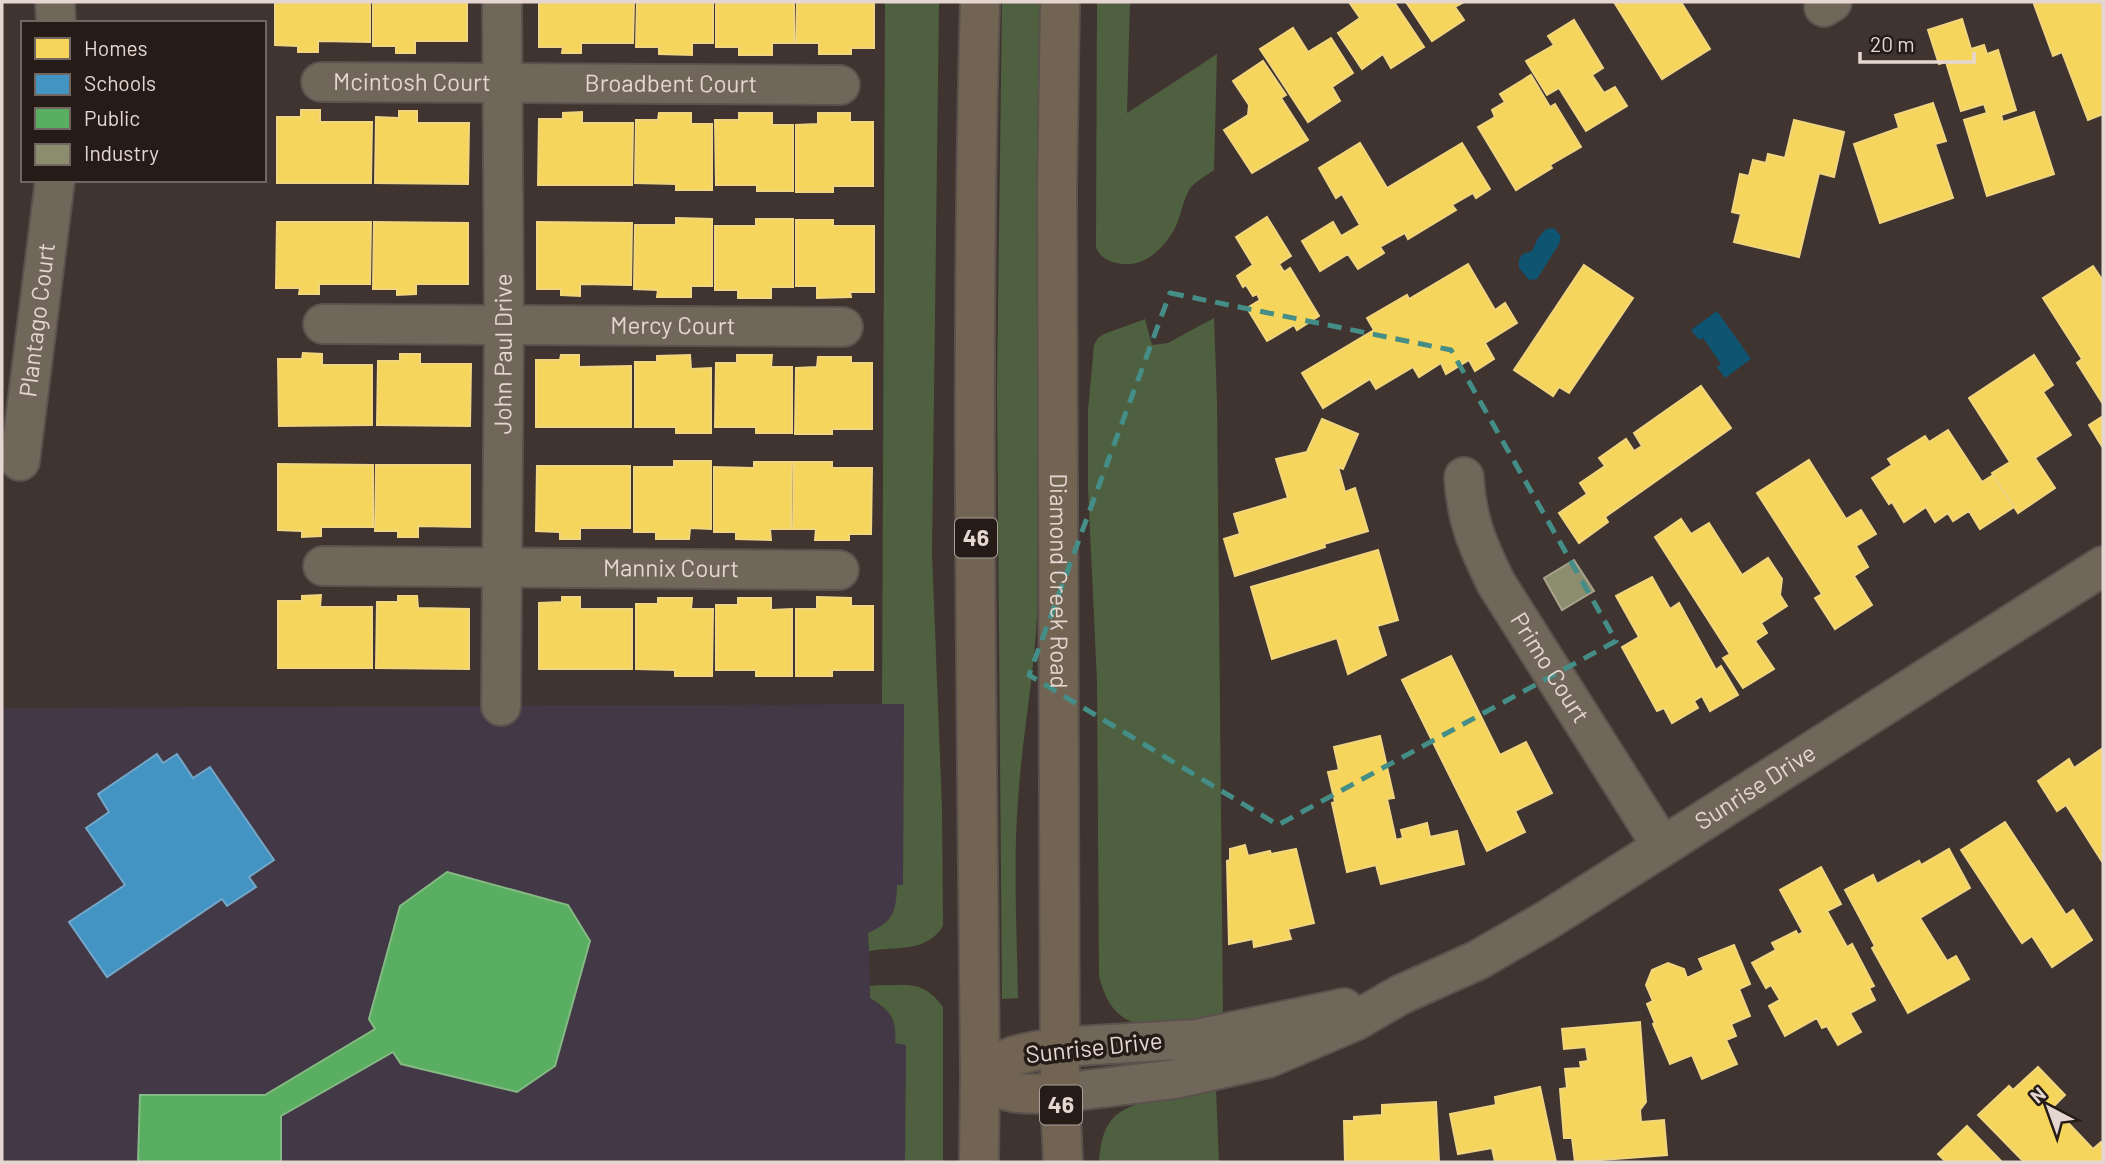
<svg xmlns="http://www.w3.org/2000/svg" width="2105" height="1164" font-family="Barlow,sans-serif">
	<rect width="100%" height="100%" fill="#3f342f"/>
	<!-- education -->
	<path fill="#433845" d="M904,704L903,885L897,886L896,910L884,924L868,934L871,998L888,1012L896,1026L895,1043L906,1044L905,1162H2V708Z"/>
	<!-- green -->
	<g fill="#4e603f">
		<path d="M885,2H939L932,553L942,808L943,926C927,953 896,946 869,951L868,933C894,921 896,912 897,885H903L904,704H882Z"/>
		<path d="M1002,2H1040L1037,247V615C1034,677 1022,738 1018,800C1013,866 1017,932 1018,998L1002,999L997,388Z"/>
		<path d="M1097,2H1130L1127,113L1217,54L1214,170C1206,176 1194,182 1189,190C1183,201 1181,215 1176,226C1165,248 1143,270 1117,263C1107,261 1100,257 1096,247Z"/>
		<path d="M1214,318L1217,402L1223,1015C1169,1023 1116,1047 1099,976L1097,682L1088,487V411L1094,345L1098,338L1104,334L1145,319L1152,345L1168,343Z"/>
		<path d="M879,985C910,986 923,980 943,1007V1162H905L906,1045L895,1043C897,1019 891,1011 870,998V986Z"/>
		<path d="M1216,1088L1219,1162H1099C1102,1117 1118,1106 1161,1099C1179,1095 1197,1092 1216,1088Z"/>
	</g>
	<!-- water -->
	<g fill="#0f5471">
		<path d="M1554,228L1561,236L1559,244L1537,279L1529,280L1519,268V259L1523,254L1532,251L1538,238L1546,229Z"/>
		<path d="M1717,311L1751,359L1725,378L1717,367L1721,364L1703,338L1699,340L1691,330Z"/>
	</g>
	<!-- homes -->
	<g fill="#f6d55c" stroke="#f1d57f" stroke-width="2">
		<path d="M275,2H370V42L318,41V52H298V46L275,45Z"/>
		<path d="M373,2H467V41H415V53H396V46H373Z"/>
		<path d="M539,2H634L633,43H581V53H562L563,47H539Z"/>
		<path d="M637,2H713V43H692V55L659,54V47H636Z"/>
		<path d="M716,2H794V43H772V55H739V47H716Z"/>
		<path d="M797,2H874V48H851V54H819V43H796Z"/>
		<path d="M1349,2H1394L1424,47L1391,68L1383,54L1362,69L1338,33L1360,18Z"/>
		<path d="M1406,2H1464L1455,7L1464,20L1432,41Z"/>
		<path d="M1614,2H1681L1710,49L1662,79Z"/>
		<path d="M2040,2H2100L2103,10V114L2088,120L2062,52L2053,56L2034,4Z"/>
		<path d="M1962,19L1971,49L1984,45L1987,54L1998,50L2016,110L2001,115L2003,122L2034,112L2054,174L1987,196L1964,120L1987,113L1984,104L1961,111L1946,62L1939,64L1928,30Z"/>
		<path d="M1574,20L1603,68L1592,75L1604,93L1615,87L1627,106L1586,131L1559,88L1547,95L1526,61L1554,45L1548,36Z"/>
		<path d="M1293,28L1308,52L1331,38L1353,73L1332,87L1340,101L1308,122L1260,49Z"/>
		<path d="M1263,61L1286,95L1281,98L1308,140L1252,173L1224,130L1248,115L1249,105L1233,81Z"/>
		<path d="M1531,75L1550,107L1555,104L1581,147L1550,165L1552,168L1516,190L1478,127L1495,117L1492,110L1505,102L1500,94Z"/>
		<path d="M1933,103L1946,141L1935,144L1953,198L1880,223L1854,144L1899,128L1895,115Z"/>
		<path d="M301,110H320V122H372L371,183H277V117H301Z"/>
		<path d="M399,111H417V123H469L468,184L375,183L376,117L399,118Z"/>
		<path d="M582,112V123H633L632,185H538L539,119H563V113Z"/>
		<path d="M659,113H691V124H712V190H676V184L635,183L636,120H658Z"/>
		<path d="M739,113H772V125H793V191H757V185H716L715,120H739Z"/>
		<path d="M818,113H850V122H873V186H833V192H796V125L818,124Z"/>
		<path d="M1794,120L1844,132L1834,177L1819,173L1799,257L1734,242L1741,214L1732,212L1740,174L1749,176L1753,160L1766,163L1768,154L1785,158Z"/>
		<path d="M1360,143L1387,188L1462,143L1490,189L1476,198L1473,193L1452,205L1456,210L1408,239L1405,233L1380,247L1384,253L1358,269L1348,254L1320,271L1302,241L1333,222L1341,236L1360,225L1342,194L1336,198L1319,168Z"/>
		<path d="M1267,217L1291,256L1279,264L1284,272L1290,268L1319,316L1297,330L1294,325L1267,341L1247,308L1260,300L1257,294L1253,296L1246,285L1243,287L1237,276L1253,265L1236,237Z"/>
		<path d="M676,218L712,219V286H691V297H657L658,290L634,289L635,225H676Z"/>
		<path d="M756,219H793V287H771V298H738V290H715V226H756Z"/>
		<path d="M796,220H833V226H874V292H850L851,297L817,298V286H796Z"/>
		<path d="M277,222H371L370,284H319V294H299L300,288H276Z"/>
		<path d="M374,222L468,223V284H416V294L397,295V289H373Z"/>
		<path d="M537,222L632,223L631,285L580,284V296L561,295V289H537Z"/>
		<path d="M1468,264L1495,310L1505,303L1517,323L1485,343L1494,359L1475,371L1469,360L1446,374L1441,363L1419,377L1413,367L1376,389L1370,379L1323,408L1302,373L1374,330L1367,318L1407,295L1409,299Z"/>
		<path d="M1584,265L1633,298L1569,393L1559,387L1553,396L1514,370Z"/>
		<path d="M2093,266L2103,281V404L2077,363L2082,359L2043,298Z"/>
		<path d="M303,353L322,354V365H372V425L279,426L278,359H302Z"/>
		<path d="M400,354H420V364H471L470,426L377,425L378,361H400Z"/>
		<path d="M561,355H579V367L631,366V427H536V360H560Z"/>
		<path d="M690,355L691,369L711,368V433H676V427H635V362H657V356Z"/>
		<path d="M737,355H772L771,367H792V433H756V427H715L716,363H737Z"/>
		<path d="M2034,355L2053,385L2043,392L2071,435L2035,458L2055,488L2018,513L1992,473L2010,462L1969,398Z"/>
		<path d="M818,357H851V363H872V429H832V434H795L796,368L817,367Z"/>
		<path d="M1701,386L1731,428L1605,517L1608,522L1579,543L1559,513L1587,494L1580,483L1605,466L1599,458L1626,439L1634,451L1642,446L1634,433Z"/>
		<path d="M2103,416V448L2089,425Z"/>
		<path d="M1322,419L1358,434L1343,469L1338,467L1345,492L1355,488L1368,531L1324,544L1325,547L1235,576L1224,539L1240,534L1234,514L1288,498L1276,459L1307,452Z"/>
		<path d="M1948,430L1982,482L1993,475L2014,507L1980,529L1969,511L1953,521L1948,513L1935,522L1926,507L1904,522L1892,502L1889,504L1872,478L1892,465L1888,459L1925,436L1929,442Z"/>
		<path d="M1809,460L1846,519L1861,510L1876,534L1856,546L1868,567L1854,576L1872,605L1835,629L1815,598L1822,594L1757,493Z"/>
		<path d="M674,461H711V529L690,528L689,539H656V532H634V467H674Z"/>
		<path d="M754,462H792L791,529H770L771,540L736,539V532H714V467L754,468Z"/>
		<path d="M794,462H832V468H872L871,534H849V540H815L816,529H793Z"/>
		<path d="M278,464L373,465V527H321V536L302,537V531L278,530Z"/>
		<path d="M376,465H470V527L418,526V537H398V531H375Z"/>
		<path d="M537,466H630V528H580V539H560V532L536,531Z"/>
		<path d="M1681,519L1691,534L1709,523L1742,575L1768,558L1782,579L1780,595L1787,606L1761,623L1767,633L1755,641L1774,669L1743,688L1723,658L1730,654L1655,537Z"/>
		<path d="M1378,550L1398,620L1377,626L1386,655L1348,674L1337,638L1272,659L1251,587Z"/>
		<path d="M1652,577L1670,609L1679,603L1716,670L1721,666L1738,695L1710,711L1702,696L1694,701L1698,708L1672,723L1664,708L1657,711L1622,647L1639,637L1616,596Z"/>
		<path d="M321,595L320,607H372V668H278V601H302V596Z"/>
		<path d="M398,596H417L418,608L469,609V669L376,668L377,602H398Z"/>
		<path d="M562,597H580V609H632V669H539V603L562,602Z"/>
		<path d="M817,597L851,598V606H873V670H832V676H796V609H817Z"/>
		<path d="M658,598H692L691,609H713L712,676H675V670L636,669V604H658Z"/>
		<path d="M738,598H771V610L792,609V676H756V670H716V605H738Z"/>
		<path d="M1451,656L1500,755L1526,742L1552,793L1515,811L1525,832L1487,851L1402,680Z"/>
		<path d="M1380,736L1394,798L1387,799L1396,840L1403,838L1401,830L1427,823L1430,837L1457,831L1464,864L1381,884L1376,865L1347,872L1332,803L1335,802L1328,772L1339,770L1334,747Z"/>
		<path d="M2103,748V863L2066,805L2057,811L2038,781L2069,759L2074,768Z"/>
		<path d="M2005,822L2066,915L2073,910L2092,940L2052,967L2032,936L2022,943L1961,850Z"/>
		<path d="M1245,845L1248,856L1270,851L1271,854L1296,849L1314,923L1288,929L1291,939L1254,947L1253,939L1229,944L1227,861L1230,860V849Z"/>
		<path d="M1949,849L1970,888L1920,918L1947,961L1956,956L1969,979L1908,1013L1872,948L1875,946L1845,890L1873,875L1877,884L1919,861L1921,865Z"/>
		<path d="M1821,867L1841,904L1827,911L1847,947L1852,944L1874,986L1869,988L1875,1000L1850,1013L1861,1032L1838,1045L1827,1026L1822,1028L1817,1018L1785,1036L1769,1006L1780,1000L1771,985L1766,988L1752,963L1776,950L1772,943L1796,931L1798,935L1803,932L1780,890Z"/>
		<path d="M1734,945L1750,984L1739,989L1750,1016L1731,1024L1736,1036L1726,1040L1737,1064L1702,1079L1692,1055L1670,1064L1653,1024L1655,1023L1647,1004L1653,1001L1646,985L1652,970L1668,963L1684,969L1687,978L1704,970L1699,959Z"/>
		<path d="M1640,1022L1646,1102L1640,1110L1641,1122L1664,1120L1667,1155L1575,1162L1572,1138H1564L1560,1089L1567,1088L1565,1069L1581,1068L1580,1062L1588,1061L1586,1047L1564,1049L1562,1029Z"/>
		<path d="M2038,1067L2065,1095L2053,1107L2093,1149L2101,1142L2103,1145V1162H2024L1978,1115L2009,1086L2013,1090Z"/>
		<path d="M1540,1087L1556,1162H1495L1492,1148L1458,1154L1450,1114L1496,1105L1495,1097Z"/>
		<path d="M1436,1102L1439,1162H1345L1344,1121H1354V1117L1382,1115V1105Z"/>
		<path d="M1967,1126L2002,1162H1946L1938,1154Z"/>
	</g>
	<!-- schools -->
	<path fill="#4393c3" stroke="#74a7c7" stroke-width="2" d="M157,754L163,763L177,754L193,778L210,767L274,860L249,877L256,887L227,906L222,899L107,977L69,922L125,885L86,828L109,812L98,794Z"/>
	<!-- public -->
	<path fill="#5aae61" stroke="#84ba83" stroke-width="2" d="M447,872L568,905L590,941L555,1066L517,1092L401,1064L393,1052L281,1116V1162H138L140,1095H265L375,1029L369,1019L400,906Z"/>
	<!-- industry -->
	<path fill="#8c8c6e" stroke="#a7a28c" stroke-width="2" d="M1574,560L1594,591L1562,610L1544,578Z"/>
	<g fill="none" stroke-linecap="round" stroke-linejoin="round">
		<defs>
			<g id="minor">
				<path d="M55,2L56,23"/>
				<path d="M1824,7L1832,2"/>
				<path id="s1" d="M321,82L840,85"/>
				<path id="s2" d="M323,324L843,327"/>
				<path id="s3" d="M20,461L55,180"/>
				<path id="s4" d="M1464,477C1466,519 1478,546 1496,583L1662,846"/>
				<path id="s5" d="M323,566L839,570"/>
				<path id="s6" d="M501,706L504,325L502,2"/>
				<path d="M1060,1047L1197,1039L1344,1008"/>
				<path id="s7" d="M1060,1093L1175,1079L1268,1058L1355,1021L1400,995L1478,960L1549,919L2103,566"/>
			</g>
			<g id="major">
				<path id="s8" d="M1060,2L1057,188L1060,1093L1063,1162"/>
				<path d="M980,1075C1004,1054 1030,1052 1060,1047"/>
				<path d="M980,1075C1006,1098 1028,1094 1060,1093"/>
				<path d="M979,1162L980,1075C977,717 970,359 980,2"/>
			</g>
		</defs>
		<!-- minor casing -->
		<use href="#minor" stroke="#5b524e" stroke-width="42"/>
		<!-- major casing -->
		<use href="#major" stroke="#5b524e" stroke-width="42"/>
		<!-- minor -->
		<use href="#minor" stroke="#706659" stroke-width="38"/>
		<!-- major -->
		<use href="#major" stroke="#716452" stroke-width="38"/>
	</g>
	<!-- marked area -->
	<path fill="none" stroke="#448e87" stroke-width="5" stroke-dasharray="14 9" stroke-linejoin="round" d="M1170,293L1451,350L1616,641L1278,825L1029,675Z"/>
	<g text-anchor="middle" stroke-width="7" stroke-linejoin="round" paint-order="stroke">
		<!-- shield labels -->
		<g fill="#251b17" stroke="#ab9e99" stroke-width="2">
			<rect x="955" y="518.5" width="42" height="39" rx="5"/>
			<rect x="1040" y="1085.5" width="42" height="39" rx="5"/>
		</g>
		<g font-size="23" font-weight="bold" fill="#e5d6d1">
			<text x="976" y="546">46</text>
			<text x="1061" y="1113">46</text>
		</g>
		<!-- street labels -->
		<g font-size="24" fill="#e5d6d1" stroke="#251b17">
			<text dy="8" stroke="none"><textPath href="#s1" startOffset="91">Mcintosh Court</textPath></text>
			<text dy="8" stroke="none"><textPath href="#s1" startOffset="350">Broadbent Court</textPath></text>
			<text dy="8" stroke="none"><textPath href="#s3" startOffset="142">Plantago Court</textPath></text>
			<text dy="8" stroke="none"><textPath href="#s2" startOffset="350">Mercy Court</textPath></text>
			<text dy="8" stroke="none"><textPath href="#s6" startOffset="352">John Paul Drive</textPath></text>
			<text dy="8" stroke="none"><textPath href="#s5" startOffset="348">Mannix Court</textPath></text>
			<text dy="8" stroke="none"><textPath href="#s8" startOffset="579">Diamond Creek Road</textPath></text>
			<text dy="8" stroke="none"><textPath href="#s4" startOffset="212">Primo Court</textPath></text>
			<text dy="8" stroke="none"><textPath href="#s7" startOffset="770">Sunrise Drive</textPath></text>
			<text transform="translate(1094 1048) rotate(-6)" y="8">Sunrise Drive</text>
		</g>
	</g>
	<!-- border -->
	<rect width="2105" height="1164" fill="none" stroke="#e5d6d1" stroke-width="7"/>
	<!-- legend -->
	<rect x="21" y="21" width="245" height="161" fill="#251b17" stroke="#726661" stroke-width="2"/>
	<rect x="35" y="38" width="35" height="21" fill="#f6d55c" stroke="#726661" stroke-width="2"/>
	<text x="84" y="56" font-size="21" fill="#e5d6d1">Homes</text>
	<rect x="35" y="74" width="35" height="21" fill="#4393c3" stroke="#726661" stroke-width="2"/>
	<text x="84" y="91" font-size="21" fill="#e5d6d1">Schools</text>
	<rect x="35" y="108" width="35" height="21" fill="#5aae61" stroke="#726661" stroke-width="2"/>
	<text x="84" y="126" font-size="21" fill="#e5d6d1">Public</text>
	<rect x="35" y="144" width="35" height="21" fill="#8c8c6e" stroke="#726661" stroke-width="2"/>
	<text x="84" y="161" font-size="21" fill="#e5d6d1">Industry</text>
	<!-- north arrow -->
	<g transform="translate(2049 1108) rotate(319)" stroke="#251b17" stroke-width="5" paint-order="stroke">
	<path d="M0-5L12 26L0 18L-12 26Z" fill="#e5d6d1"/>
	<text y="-10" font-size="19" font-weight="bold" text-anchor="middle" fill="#e5d6d1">N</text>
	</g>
	<!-- scale -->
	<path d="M1860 52v10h114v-10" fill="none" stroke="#e5d6d1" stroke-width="3.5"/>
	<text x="1870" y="52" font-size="21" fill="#e5d6d1" stroke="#251b17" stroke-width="5" paint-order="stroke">20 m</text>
</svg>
